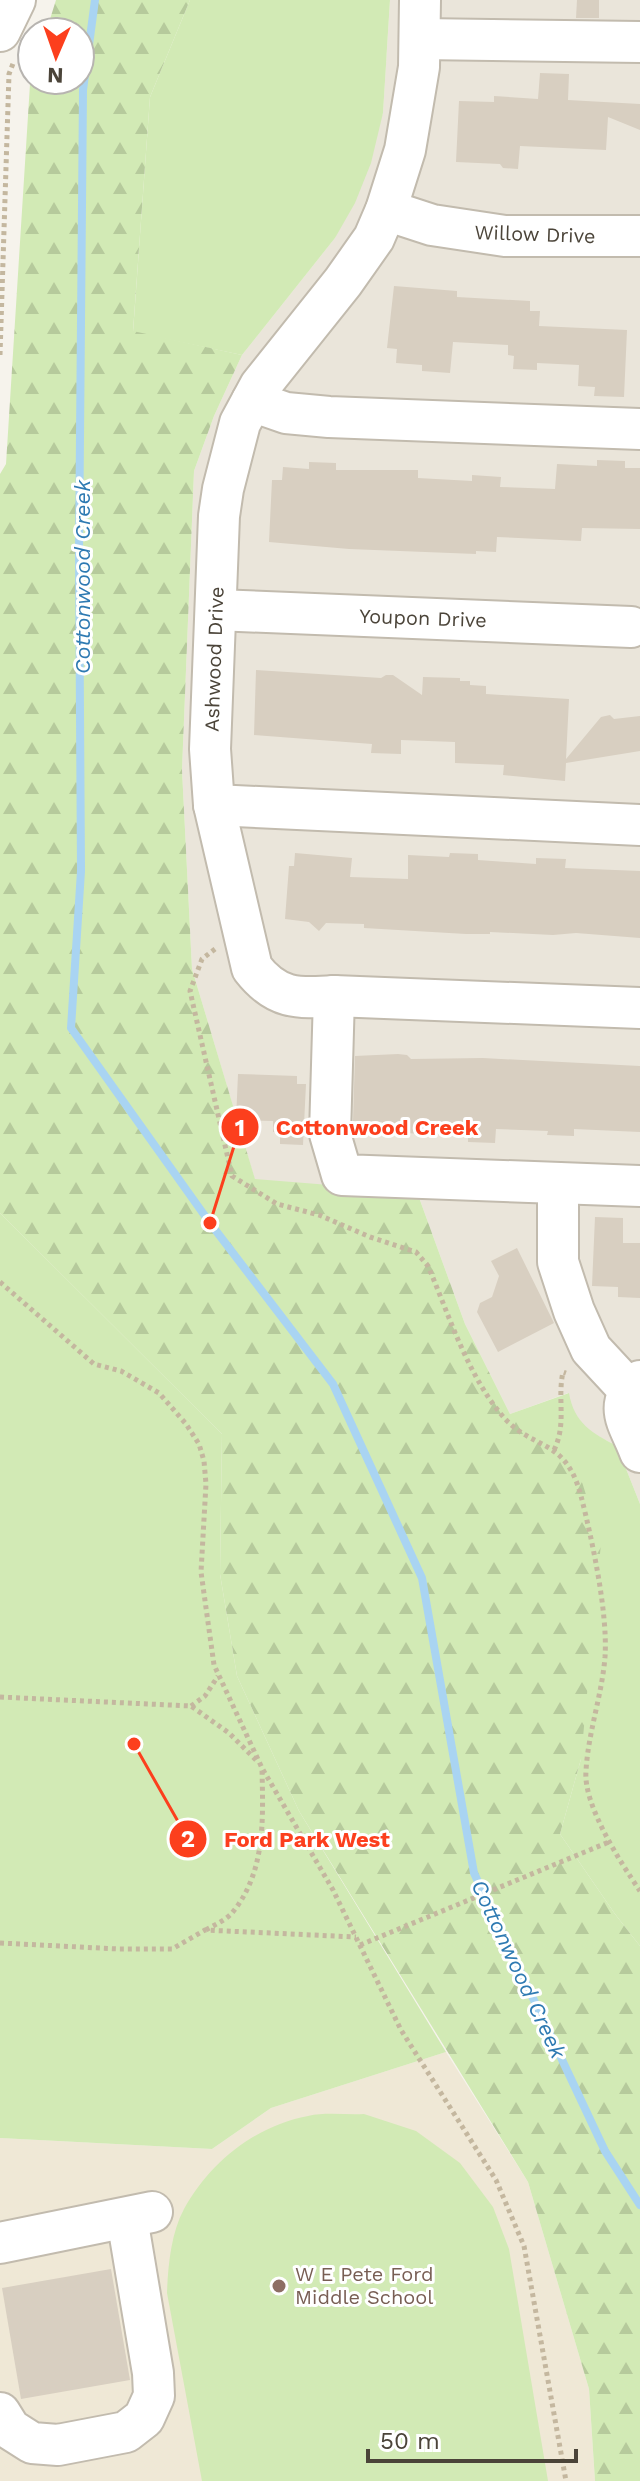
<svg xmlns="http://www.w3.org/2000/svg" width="640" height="2481" font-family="'Work Sans',sans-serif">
	<defs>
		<pattern id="forest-firs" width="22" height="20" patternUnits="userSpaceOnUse" patternTransform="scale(2)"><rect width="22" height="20" fill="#d2eab5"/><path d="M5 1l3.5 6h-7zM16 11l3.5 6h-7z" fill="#b6ca9c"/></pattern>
	</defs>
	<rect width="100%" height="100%" fill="#f6f3ec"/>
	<!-- residential -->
	<path fill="#eae5da" d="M390,0H640V1504L617,1446L590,1432L578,1420L571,1407L568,1393L510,1414L465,1324L417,1192L255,1180L192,969L182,770L194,471L214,416L242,355L335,238L383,113Z"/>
	<!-- education -->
	<path fill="#efe8d6" d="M446,2052L528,2182L589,2389L595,2481H0V2138L212,2149L271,2108Z"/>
	<!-- green -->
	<g fill="#d2eab5">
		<path d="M190,0H390L383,113L371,163L355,203L335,238L242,355L133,332L150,97Z"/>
		<path d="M0,1213L222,1434L220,1574L237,1676L299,1811L446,2052L271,2108L212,2149L0,2138Z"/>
		<path d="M569,1393C574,1423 592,1433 617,1446L640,1504V1946L615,1914L560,1834L581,1759L510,1414Z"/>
		<path d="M364,2114L416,2131L460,2163L493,2207L509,2249L548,2481H202L167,2293C168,2266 171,2233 184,2209C210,2162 255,2126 308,2116C325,2112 346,2115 364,2114Z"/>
	</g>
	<!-- forest -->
	<path fill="url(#forest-firs)" d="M56,0H190L150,97L133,331L242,355L214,416L194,471L182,770L192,969L255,1179L417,1192L465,1324L510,1414L573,1453L601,1543L581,1759L560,1834L615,1914L640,1946V2481H595L589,2389L528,2182L299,1811L237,1676L220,1574L222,1434L0,1213V474L6,464L30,84L32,78V80H80V32H46Z"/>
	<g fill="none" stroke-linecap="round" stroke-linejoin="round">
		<!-- stream -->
		<path stroke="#a9d4f2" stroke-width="8" d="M95,0L83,90L79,553L81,871L71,1028L210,1223L333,1384L422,1578L474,1873L605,2151L640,2205"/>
	</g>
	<!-- building -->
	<g fill="#d8cfc1">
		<path d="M577,0H599V18H576Z"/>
		<path d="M540,73L569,74L568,100L640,104V130L608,117L606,150L520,146L518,169L503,168L500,164L456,162L459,101L494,102V96L538,99Z"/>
		<path d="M394,286L457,291V297L530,301V311H540L539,326L627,330L624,397L594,396L595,387L578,386L579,365L537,363V370L513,369L514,356L508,355V345L453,342L450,373L422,371V365L396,363L397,349L387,348Z"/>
		<path d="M597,460L625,461V468H640V529L582,528L581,541L497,537L496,552L476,551V554L349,549L269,542L272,480H282L283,467L309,469V462L336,463V470H418V478L472,481V475L501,477L500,487L555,489L557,464L597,466Z"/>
		<path d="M256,670L381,678L386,675H393L422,695L423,677L460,678V681H470V685L486,686V694L569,699L566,759L601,717L610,715L614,719L640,716V751L566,763L565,781L503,775L504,765L455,763V742L401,740V754L371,753L372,744L254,735Z"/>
		<path d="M295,853L352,858L350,877L408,879V855L449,857L450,853L478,854V860L536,864V858L566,859L565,868L640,871V938L576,933L553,935L490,932V934H466L364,928V924L326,923L319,931L309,922L285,919L289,866H294Z"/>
		<path d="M398,1054L407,1055L411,1059L483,1058L640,1066V1132L574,1129V1136L547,1135L548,1131L496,1129L495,1143L468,1142V1136L382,1132V1122L353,1121L355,1056Z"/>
		<path d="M238,1074L297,1076V1084H306L303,1145L280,1144V1133L273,1132V1121L236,1120Z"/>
		<path d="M595,1217L623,1218V1243H640V1298L618,1297V1287L592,1286Z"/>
		<path d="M517,1248L554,1323L498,1352L477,1312L480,1303L492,1297L499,1276L491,1261Z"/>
		<path d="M111,2269L130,2380L21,2399L2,2288Z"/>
	</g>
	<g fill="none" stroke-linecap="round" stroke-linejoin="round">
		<defs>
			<g id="minor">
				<path d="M420,0L419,67L405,150L386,210L374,238L343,282L260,386L240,423L223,489L219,516L210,749L214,805L252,968C276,999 297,999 334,996L640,1008"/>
				<path d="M0,31L15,0"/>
				<path d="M420,39L640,42"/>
				<path d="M386,210L432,225L505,236H640"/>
				<path d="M252,401L286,413L329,417L640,429"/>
				<path d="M216,610L631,627"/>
				<path d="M214,805L640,825"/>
				<path d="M334,996L330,1134L342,1175L640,1186"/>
				<path d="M558,1183V1262L574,1311L591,1349L630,1391"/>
				<path d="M640,1381C611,1406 630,1424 640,1452"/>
				<path d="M0,2243L152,2212"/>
				<path d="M0,2413L10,2429L32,2443L58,2445L126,2432L144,2418L154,2396L153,2373L127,2218"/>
			</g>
		</defs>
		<!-- minor casing -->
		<use href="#minor" stroke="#c2bbae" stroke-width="44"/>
		<!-- path -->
		<g stroke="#c4b79f" stroke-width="5" stroke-dasharray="4 4" stroke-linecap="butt">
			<path d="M0,355L9,74L14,61"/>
			<path d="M215,949L202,959L190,991L232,1176L277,1204L319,1215L370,1237L416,1252L428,1266C449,1315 466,1371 500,1413C531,1452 565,1435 581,1496C592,1539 608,1613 605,1657C602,1695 588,1733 586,1771C583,1805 621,1863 640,1891"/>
			<path d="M0,1282L94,1364L121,1371L159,1393L186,1424L199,1444L204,1461L206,1484L201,1572L214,1665L262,1768L333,1890L401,2030L496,2180L524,2246L566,2481"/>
			<path d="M554,1450C567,1424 557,1399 563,1372L566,1373"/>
			<path d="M0,1697L191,1706L229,1733L256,1760"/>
			<path d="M191,1706L205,1696L218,1676"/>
			<path d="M206,1930C214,1925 226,1920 232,1913C266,1872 263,1819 262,1769"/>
			<path d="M0,1943L119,1949H172L205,1930L356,1937"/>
			<path d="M360,1945L609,1842"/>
		</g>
		<!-- minor -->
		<use href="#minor" stroke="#fff" stroke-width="40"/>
	</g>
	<!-- markers -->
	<circle fill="#8d6e63" stroke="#fff" stroke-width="3" cx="279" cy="2286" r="8"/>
	<g text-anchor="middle" stroke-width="6" stroke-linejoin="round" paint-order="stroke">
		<!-- street labels -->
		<g font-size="20" fill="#4b4439" stroke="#fff">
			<text transform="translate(535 234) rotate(2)" y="7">Willow Drive</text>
			<text transform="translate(423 618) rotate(2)" y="7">Youpon Drive</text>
			<text transform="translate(214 659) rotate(-88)" y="7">Ashwood Drive</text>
		</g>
		<!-- education labels -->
		<g font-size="20" fill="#785e54" stroke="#fff" text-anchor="start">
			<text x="295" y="2281">W E Pete Ford<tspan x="295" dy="23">Middle School</tspan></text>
		</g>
		<!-- water labels -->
		<g font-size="22" font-style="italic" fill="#2e7ab2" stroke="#fff">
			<text transform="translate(82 577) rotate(-90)" y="8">Cottonwood Creek</text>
			<text transform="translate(519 1969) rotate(65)" y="8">Cottonwood Creek</text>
		</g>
	</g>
	<!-- callouts -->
	<path fill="none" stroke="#fc3f1d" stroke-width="3" d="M210 1223L240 1127M134 1744L188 1839"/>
	<g fill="#fc3f1d" stroke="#fff" stroke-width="3">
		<circle cx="210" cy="1223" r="8"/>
		<circle cx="134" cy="1744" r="8"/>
		<circle cx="240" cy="1127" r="20"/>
		<circle cx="188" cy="1839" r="20"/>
	</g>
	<g font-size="24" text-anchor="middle" font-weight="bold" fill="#fff">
		<text x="240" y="1136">1</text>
		<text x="188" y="1847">2</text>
	</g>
	<g font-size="22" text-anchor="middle" font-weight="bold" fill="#fc3f1d" stroke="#fff" stroke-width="6" stroke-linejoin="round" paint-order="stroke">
		<text x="377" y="1135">Cottonwood Creek</text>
		<text x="307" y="1847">Ford Park West</text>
	</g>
	<!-- north arrow -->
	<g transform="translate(56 56) rotate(182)"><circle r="38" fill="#ffffff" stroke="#b7b4b0" stroke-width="2"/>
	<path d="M0-6L14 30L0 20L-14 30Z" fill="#fc3f1d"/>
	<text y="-12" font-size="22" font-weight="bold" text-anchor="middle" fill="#4b4439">N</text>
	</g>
	<!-- scale -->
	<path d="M368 2449v12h208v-12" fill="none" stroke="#4b4439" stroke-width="4"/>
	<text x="380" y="2449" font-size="24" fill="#4b4439" stroke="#ffffff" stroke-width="6" paint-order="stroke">50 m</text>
</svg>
